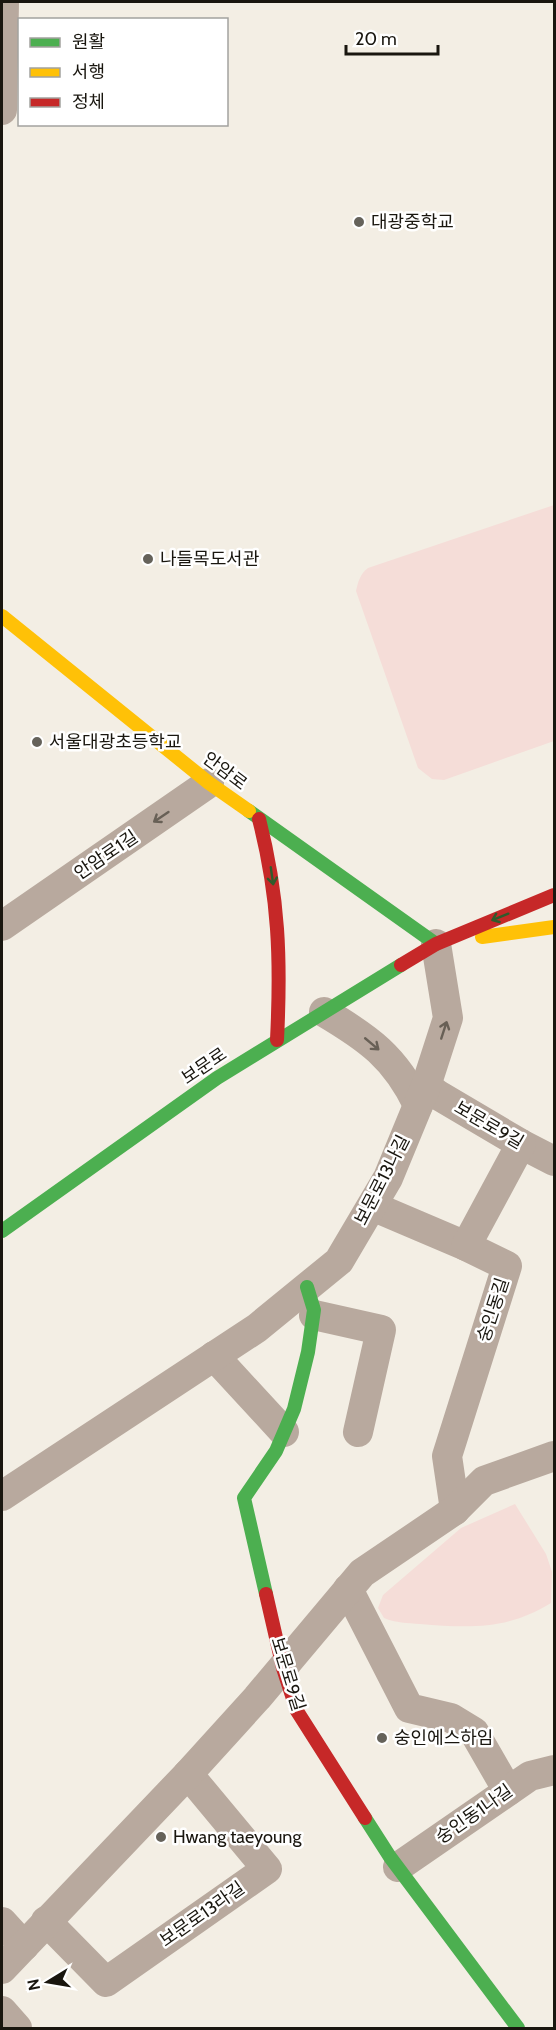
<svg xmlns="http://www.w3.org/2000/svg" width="556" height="2030" font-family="Cabin,'Noto Sans KR',sans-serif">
	<rect width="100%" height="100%" fill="#f3eee4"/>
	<!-- green -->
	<g fill="#f5ddd8">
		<path d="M554,505V741L444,780L432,779L418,768L356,591C358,582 360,574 368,568Z"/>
		<path d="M515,1504L546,1554L552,1572L551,1603C507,1630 470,1628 420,1624C407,1623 396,1623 384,1618L378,1608L383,1595L461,1528Z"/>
	</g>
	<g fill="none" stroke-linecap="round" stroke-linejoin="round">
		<!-- street -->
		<g stroke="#b8a99e" stroke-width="30">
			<path d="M2,110L4,2"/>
			<path d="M2,926L209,783"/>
			<path d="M324,1012C368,1038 395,1057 418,1105"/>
			<path d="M426,1086L438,1095L521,1144L554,1161"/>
			<path d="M372,1206L466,1246"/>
			<path d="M314,1315L381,1330L358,1432"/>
			<path d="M214,1356L284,1432"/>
			<path d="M2,1496L257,1328L339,1261L388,1178L426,1086L448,1018L436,944"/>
			<path d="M455,1510L447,1456L507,1266L466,1246L521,1144"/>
			<path d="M348,1589L409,1708L451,1718L474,1732L508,1791"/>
			<path d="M398,1867L530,1776L554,1770"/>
			<path d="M46,1921L106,1982L267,1869L188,1774"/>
			<path d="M2,1922L24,1946"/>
			<path d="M2,1969L188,1774L257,1698L362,1573L455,1510L484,1481L554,1456"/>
			<path d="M2,2011L17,2028"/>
		</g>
		<!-- fast -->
		<g stroke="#4caf50" stroke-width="14">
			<path d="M249,811L436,944"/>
			<path d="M2,1231L217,1078L401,965"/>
			<path d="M266,1594L244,1498L276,1451L294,1409L308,1352L314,1310L307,1287"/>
			<path d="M365,1818L390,1857L518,2028"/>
		</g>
		<!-- slow -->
		<g stroke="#ffc107" stroke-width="14">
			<path d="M2,616L209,783L249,811"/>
			<path d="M482,937L554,927"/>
		</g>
		<!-- jam -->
		<g stroke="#c62828" stroke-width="14">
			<path d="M259,819C279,897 281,960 277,1040"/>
			<path d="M401,965L436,944L554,895"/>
			<path d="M266,1594L283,1668L297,1711L365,1818"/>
		</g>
	</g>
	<!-- one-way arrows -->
	<defs><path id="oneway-shaft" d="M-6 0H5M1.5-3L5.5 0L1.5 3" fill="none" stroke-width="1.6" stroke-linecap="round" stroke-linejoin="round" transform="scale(1.5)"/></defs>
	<g stroke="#686056">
		<use href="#oneway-shaft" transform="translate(161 817) rotate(146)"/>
		<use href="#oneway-shaft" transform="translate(444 1030) rotate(-72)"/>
		<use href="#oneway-shaft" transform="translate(372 1044) rotate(40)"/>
	</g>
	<g stroke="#305b2c">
		<use href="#oneway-shaft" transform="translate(272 876) rotate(82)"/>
		<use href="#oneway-shaft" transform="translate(500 917) rotate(158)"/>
	</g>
	<!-- markers -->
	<g fill="#65625a" stroke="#fff" stroke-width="2">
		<circle cx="359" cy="222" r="6"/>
		<circle cx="148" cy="559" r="6"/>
		<circle cx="37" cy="742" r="6"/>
		<circle cx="382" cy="1738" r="6"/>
		<circle cx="161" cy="1837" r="6"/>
	</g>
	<g text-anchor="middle" stroke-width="5" stroke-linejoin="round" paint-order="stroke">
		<!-- poi labels -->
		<g font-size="18" fill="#19160f" stroke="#fff" text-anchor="start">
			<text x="371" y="228">대광중학교</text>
			<text x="160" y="565">나들목도서관</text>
			<text x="49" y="748">서울대광초등학교</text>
			<text x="394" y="1744">숭인에스하임</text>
			<text x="173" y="1843">Hwang taeyoung</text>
		</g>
		<!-- street labels -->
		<g font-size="18" fill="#19160f" stroke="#fff">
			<text transform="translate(225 771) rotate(37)" y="6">안암로</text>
			<text transform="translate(106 855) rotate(-34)" y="6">안암로1길</text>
			<text transform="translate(204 1066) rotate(-34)" y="6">보문로</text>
			<text transform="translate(489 1125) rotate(30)" y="6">보문로9길</text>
			<text transform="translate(382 1180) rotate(-63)" y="6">보문로13나길</text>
			<text transform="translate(493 1310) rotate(-72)" y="6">숭인동길</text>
			<text transform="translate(288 1674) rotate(73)" y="6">보문로9길</text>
			<text transform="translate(474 1814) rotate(-35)" y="6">숭인동1나길</text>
			<text transform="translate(202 1914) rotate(-35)" y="6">보문로13라길</text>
		</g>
	</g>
	<!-- border -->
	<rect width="556" height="2030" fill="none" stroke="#19160f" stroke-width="6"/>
	<!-- legend -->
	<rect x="18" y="18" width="210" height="108" fill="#ffffff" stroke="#a3a29f" stroke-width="1.5"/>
	<rect x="30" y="38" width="30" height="9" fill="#4caf50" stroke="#a3a29f" stroke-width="1.5"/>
	<text x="72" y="48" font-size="18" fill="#19160f">원활</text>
	<rect x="30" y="68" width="30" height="9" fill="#ffc107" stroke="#a3a29f" stroke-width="1.5"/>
	<text x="72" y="78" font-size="18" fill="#19160f">서행</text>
	<rect x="30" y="98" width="30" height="9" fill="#c62828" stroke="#a3a29f" stroke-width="1.5"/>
	<text x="72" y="108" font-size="18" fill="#19160f">정체</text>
	<!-- north arrow -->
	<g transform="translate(48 1982) rotate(259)" stroke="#ffffff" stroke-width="4.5" paint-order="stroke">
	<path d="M0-4.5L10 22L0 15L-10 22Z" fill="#19160f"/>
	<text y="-9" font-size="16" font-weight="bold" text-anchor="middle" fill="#19160f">N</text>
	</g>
	<!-- scale -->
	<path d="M346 45v9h92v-9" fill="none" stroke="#19160f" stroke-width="3"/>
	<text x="355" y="45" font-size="18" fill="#19160f" stroke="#ffffff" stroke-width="4.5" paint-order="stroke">20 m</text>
</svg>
